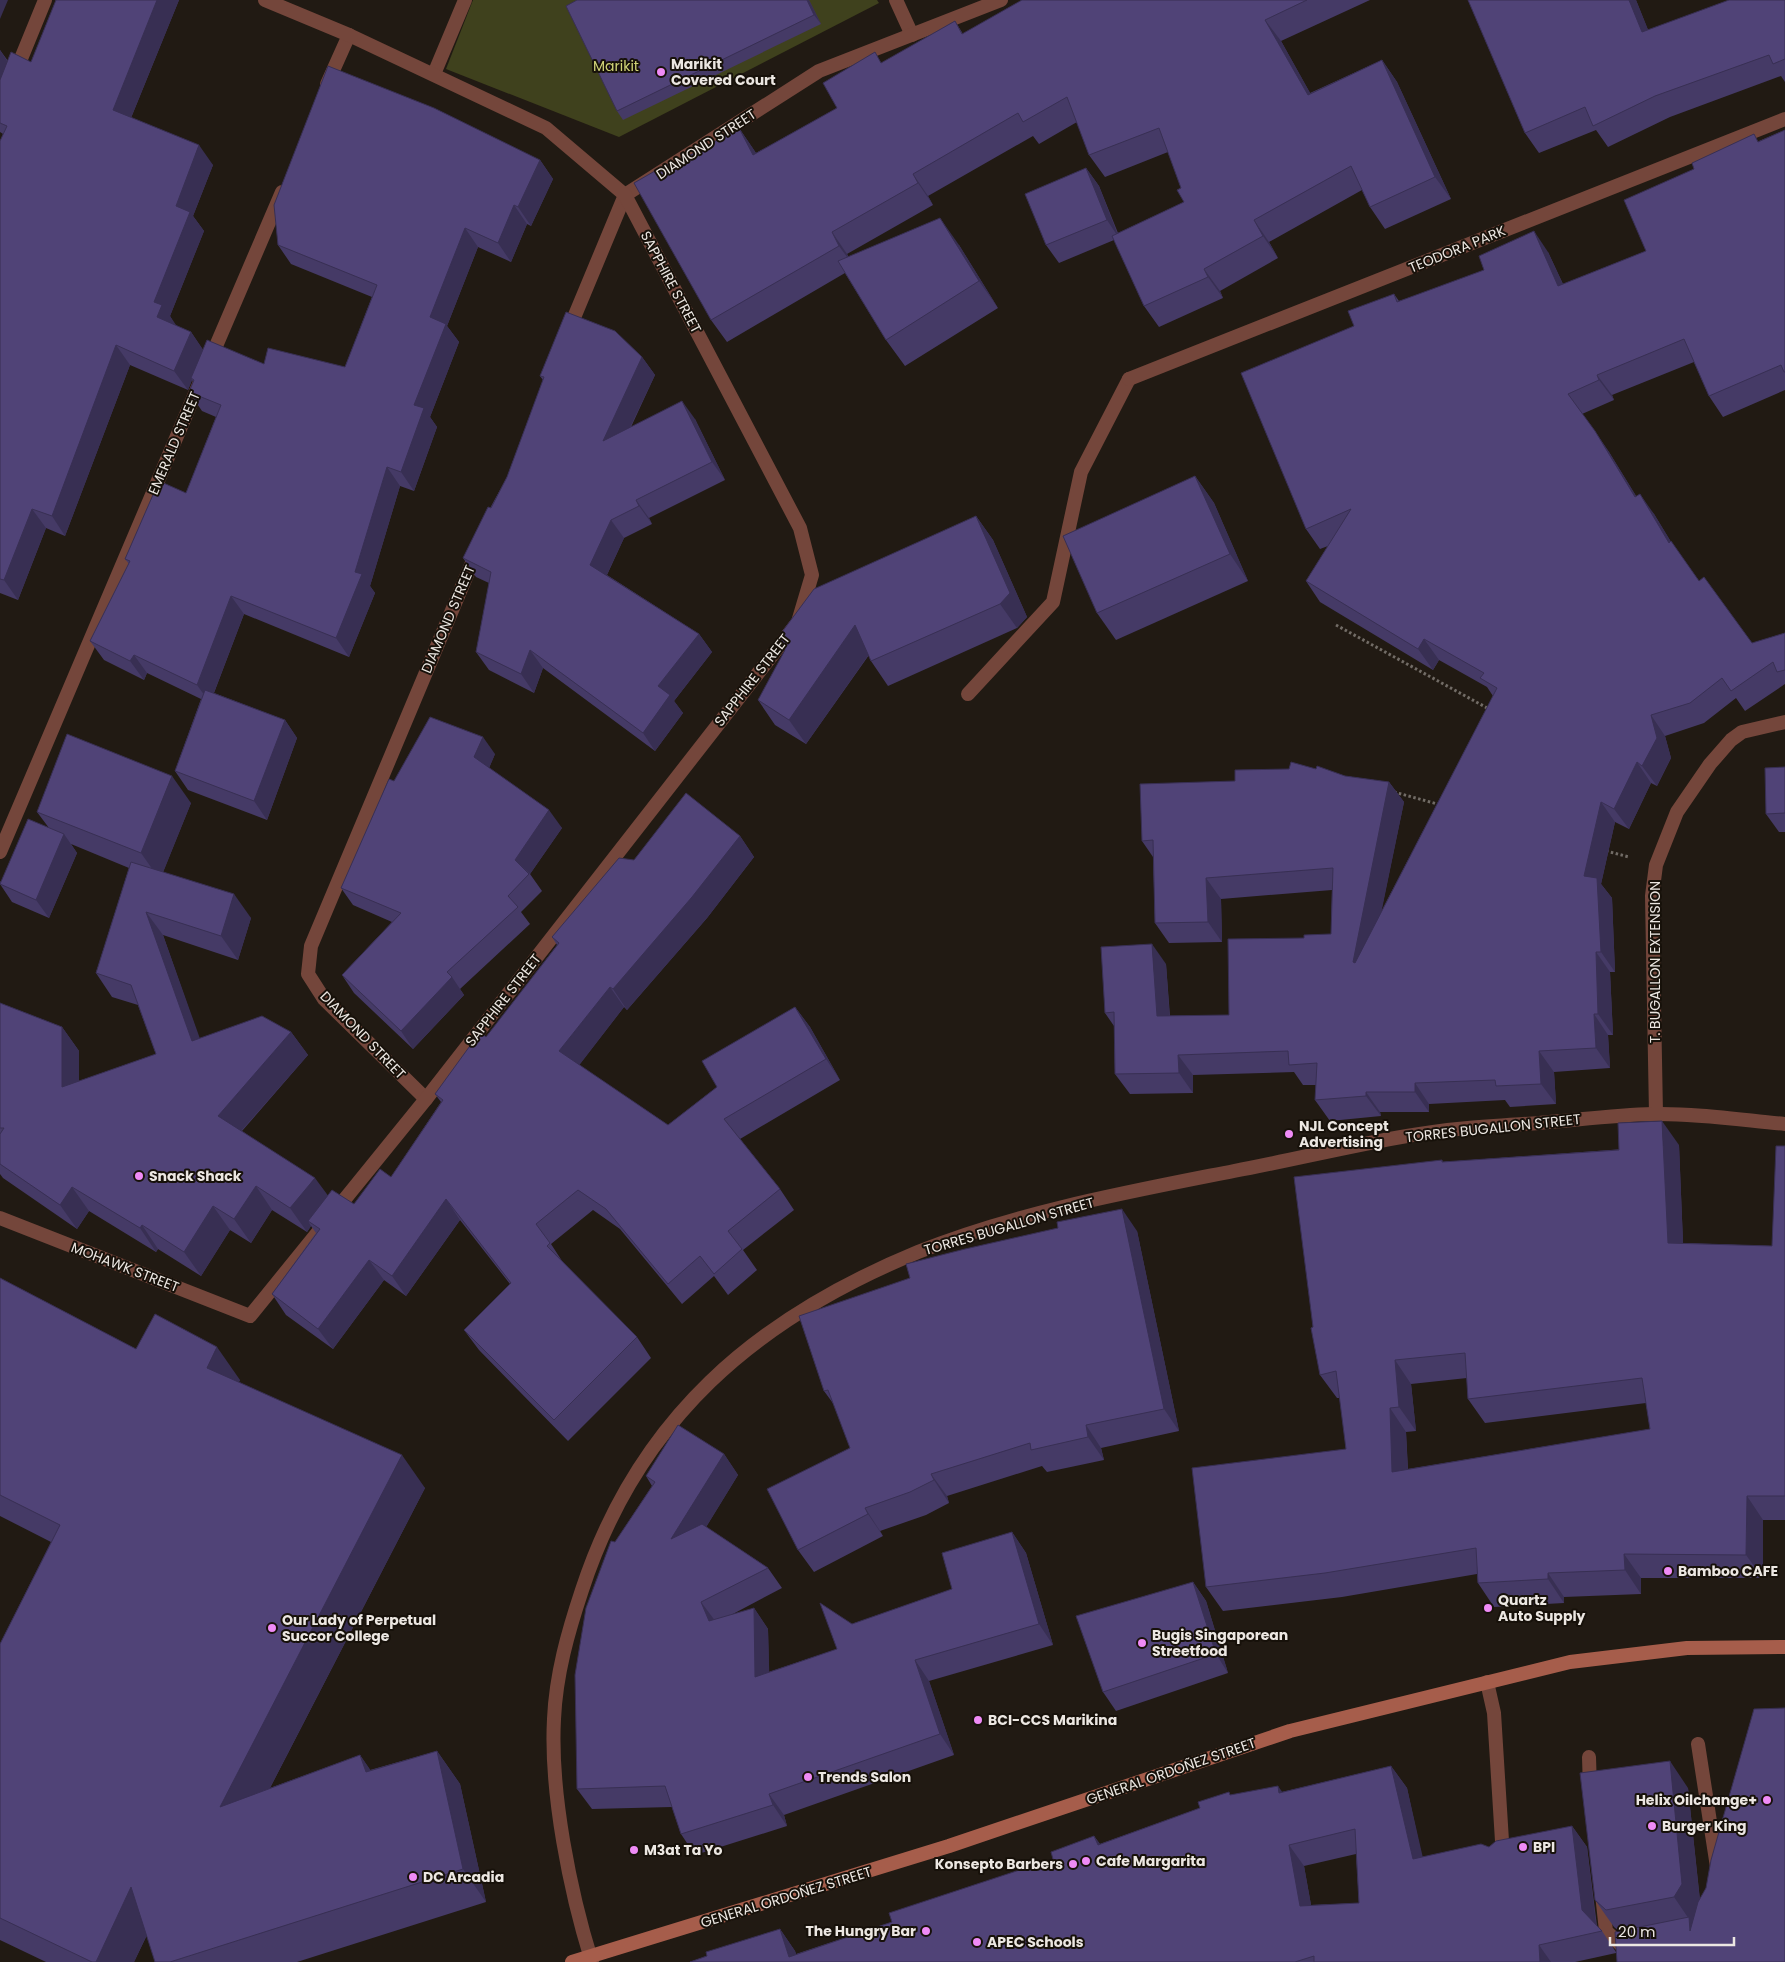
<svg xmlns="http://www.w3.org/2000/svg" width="1785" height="1962" font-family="Poppins,sans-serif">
	<rect width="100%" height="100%" fill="#211a13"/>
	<!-- green -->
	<path fill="#3f411d" d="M473,0H877L879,3L619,137L446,69Z"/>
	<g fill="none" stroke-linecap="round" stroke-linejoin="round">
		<!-- path -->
		<g stroke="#726c66" stroke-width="3" stroke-dasharray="2.5 2.5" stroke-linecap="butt">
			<path d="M1336,625L1489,709"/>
			<path d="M1394,792L1441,805"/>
			<path d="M1606,851L1629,857"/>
		</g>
		<!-- service -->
		<g stroke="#74463b" stroke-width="14">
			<path d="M968,694L1053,602L1081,472L1129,379"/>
			<path d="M1487,1682L1494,1713L1503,1857"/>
			<path d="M1698,1744L1717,1867"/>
			<path d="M1589,1757L1590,1789"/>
			<path d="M1602,1894L1606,1931L1622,1946L1632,1944"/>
		</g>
		<!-- minor -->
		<g stroke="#74463b" stroke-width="14">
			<path d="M896,0L912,35"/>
			<path d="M434,74L465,0"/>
			<path d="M327,84L349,35"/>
			<path d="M0,110L45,0"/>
			<path d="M568,332L625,195L819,71L1001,0"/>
			<path d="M210,360L282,192"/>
			<path d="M1129,379L1785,119"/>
			<path d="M0,852L200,382"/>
			<path d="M426,1099L324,999L308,974L311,946L477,551"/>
			<path d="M1656,1114L1652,896L1656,865L1677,812L1710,764L1731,740L1742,732L1785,722"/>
			<path d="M0,1218L250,1316L426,1099L798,622L812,575L800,528L625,195L546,128L349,35L265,0"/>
			<path d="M592,1962C570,1892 550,1792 554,1719C556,1674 568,1632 582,1590C638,1419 755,1319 918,1252C1018,1212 1128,1192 1234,1171C1292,1160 1349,1146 1407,1136C1450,1128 1495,1126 1539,1123C1577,1120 1615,1115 1653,1114C1696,1113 1742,1120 1785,1124"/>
		</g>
		<!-- secondary -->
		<path stroke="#a65d4b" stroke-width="14" d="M572,1962L949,1846L1290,1731L1570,1662L1687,1648L1785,1647"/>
	</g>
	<!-- wall -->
	<g fill="#453a66" fill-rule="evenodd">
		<path d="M56,0H179L131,118L213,165L193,216L204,231L170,316L175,325L191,332L203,350L264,364L345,367L372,297L291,264L278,245L540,160L553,179L531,226L527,224L511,262L478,247L447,326L459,342L430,417L437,427L414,491L400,486L370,586L375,593L349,657L244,614L214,693L285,720L297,738L267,820L188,790L175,771L201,699L147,673L144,680L104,660L90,641L129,564L125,559L186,493L216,417L202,411L189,392L193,382L192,380L188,390L130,365L65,536L46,528L18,600L0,593V141L3,134L0,132V50L8,61L31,62Z"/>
		<path d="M809,0L821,24L623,120L617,111Z"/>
		<path d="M1022,0H1370L1281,41L1310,93L1382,60L1397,82L1451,199L1385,229L1370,207L1362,190L1269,242L1278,258L1220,291L1223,298L1159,327L1144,306L1114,240L1059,263L1046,245L1086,168L1099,186L1118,233L1184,202L1181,188L1168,152L1105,177L1089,155L1077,122L1039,144L1033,136L928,196L933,205L847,254L849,257L959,245L998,308L905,366L886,340L845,273L727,342L711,320L669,167L739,128L756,153L837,108L882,63L955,21L963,34Z"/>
		<path d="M1468,0H1636L1648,30L1785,0V82L1781,76L1670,117L1608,147L1596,130L1539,153L1525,133Z"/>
		<path d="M1785,130V390L1723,417L1709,396L1694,362L1612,395L1614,400L1582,414L1609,452L1636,496L1654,514L1671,542L1699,581L1752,643L1785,633V684L1745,711L1736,698L1704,723L1665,736L1671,758L1657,786L1651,783L1629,829L1615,822L1601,884L1612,898L1615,972H1610L1613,1035H1608L1610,1068L1554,1072L1556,1104L1510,1107L1505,1100L1429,1104V1112H1380L1381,1116L1330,1121L1315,1100L1316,1085H1303L1294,1072L1193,1075V1093L1130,1094L1115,1074L1114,1026L1105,1013L1166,964L1170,1016L1229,1015L1304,938L1331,934L1332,890L1221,899L1222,942L1169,943L1155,923L1153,857L1142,841L1235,781L1316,769L1345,776L1389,782L1404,802L1381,912L1493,696L1487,687L1439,660L1433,670L1320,602L1306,581L1328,546L1320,549L1306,529L1354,326L1394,294L1399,301L1548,252L1563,284L1646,251L1759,141Z"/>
		<path d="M642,357L655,375L631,427L695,419L725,480L649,518L652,524L624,538L607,575L699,634L712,652L674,701L683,713L655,751L543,668L534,693L489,670L476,652L489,583L476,577L463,558L507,477L543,380L540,376Z"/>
		<path d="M1195,476L1214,503L1248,581L1116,640L1097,613Z"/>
		<path d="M976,516L993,540L1027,617L1017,628L888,686L871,661L869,655L806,744L775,725L758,700Z"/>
		<path d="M495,754L489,768L562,828L530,874L542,891L521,912L530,924L460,989L464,995L413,1049L354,993L342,975L392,922L353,905L341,888L394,781Z"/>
		<path d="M1785,767V832H1779L1766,814Z"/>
		<path d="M191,803L163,872L251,918L238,960L163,935L199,1038L291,1032L308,1055L242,1131L328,1196L354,1204L391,1177L441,1102L435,1094L486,1037L557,945L552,937L634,860L740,836L754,857L707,918L627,1010L624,1007L579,1065L668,1125L717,1087L795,1007L810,1027L840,1080L740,1139L780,1189L794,1210L743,1250L757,1270L728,1295L714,1276L682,1304L620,1229L593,1210L551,1244L564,1264L637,1337L651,1358L568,1441L479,1350L464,1330L510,1284L460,1220L406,1296L384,1280L333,1349L286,1315L272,1294L316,1233L311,1226L307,1232L272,1210L251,1243L230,1230L201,1276L158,1249L156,1252L89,1211L77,1229L3,1178L0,1174V1003L62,1027L79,1051V1081L156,1054L138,1005L112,997L96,973L129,868L71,844L77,853L49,918L12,902L0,884V882L49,828L37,812Z"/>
		<path d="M1679,1145L1683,1243L1772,1246L1785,1146V1520H1763V1578H1641V1594L1564,1597V1603L1494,1607L1478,1583L1477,1574L1342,1597L1223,1611L1206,1587L1346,1449L1340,1398H1337L1320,1375L1313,1327L1442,1160L1443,1162ZM1467,1378L1468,1399L1485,1423L1646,1403L1650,1429L1408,1469L1406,1432L1416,1431L1411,1384Z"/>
		<path d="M1137,1231L1179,1431L1101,1448L1104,1460L1047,1472L1042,1466L947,1496L949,1503L926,1515L880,1531L883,1536L814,1572L798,1550L850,1448L835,1406L824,1391Z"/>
		<path d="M0,1278L136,1349L240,1380L239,1382L425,1488L270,1788L360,1755L370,1770L437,1751L460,1784L486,1902L297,1962H155L147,1935L134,1962H46L0,1940V1644L51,1542L0,1516Z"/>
		<path d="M724,1454L738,1475L706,1527L768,1568L782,1588L731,1615L754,1608L768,1629L769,1672L837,1649L852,1624L952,1589L1012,1532L1026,1553L1053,1645L929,1681L954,1755L784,1815L787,1826L695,1855L681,1834L672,1807L592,1809L577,1789L615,1542L652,1486L646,1476Z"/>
		<path d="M1193,1582L1206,1601L1228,1673L1116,1711L1103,1692Z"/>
		<path d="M1391,1766L1407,1788L1422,1857L1489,1847L1572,1826L1587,1847L1597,1926L1602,1931L1616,1952L1619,1931L1614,1927L1595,1900L1688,1788L1700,1900L1706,1888L1785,1962L1616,1953L1575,1962H690L780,1929L795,1951L796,1954L892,1922L1053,1859L1094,1836L1100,1844L1200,1808L1231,1795L1282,1792ZM1356,1854L1359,1903L1311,1905L1304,1866Z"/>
	</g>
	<!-- shaded-wall -->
	<g fill="#382f53">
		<path d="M0,0H8L0,19Z"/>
		<path d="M157,0H179L126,130L113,110Z"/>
		<path d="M807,0H809L821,24L814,15Z"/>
		<path d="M1629,0H1636L1657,52L1642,32Z"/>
		<path d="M1265,20L1281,41L1323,116L1308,95Z"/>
		<path d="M0,50L9,64L0,87Z"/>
		<path d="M1382,60L1397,82L1451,199L1435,177Z"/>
		<path d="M739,128L754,150L768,177L753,155Z"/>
		<path d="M199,145L213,165L193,216L204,231L170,316L176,325L170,337L157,317L154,302L176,206Z"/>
		<path d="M540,160L553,179L531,226L518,207Z"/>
		<path d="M1086,168L1099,186L1119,238L1107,220Z"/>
		<path d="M913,174L928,196L933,205L918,183Z"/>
		<path d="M514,205L527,224L511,262L498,243Z"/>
		<path d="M940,218L959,245L998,308L979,281Z"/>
		<path d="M1254,220L1269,242L1278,258L1263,236Z"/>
		<path d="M465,228L478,247L447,326L459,342L430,417L437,427L414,491L401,472L430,317Z"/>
		<path d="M1534,231L1548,252L1573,306L1558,286Z"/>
		<path d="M832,232L847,254L855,268L839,246Z"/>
		<path d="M1204,269L1220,291L1223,298L1208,277Z"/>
		<path d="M191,332L204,351L191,378L192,380L188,390L174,371Z"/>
		<path d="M116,345L130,365L65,536L52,516Z"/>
		<path d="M642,357L655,375L615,459L603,441Z"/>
		<path d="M1597,375L1612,395L1614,400L1599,380Z"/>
		<path d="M682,401L695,419L725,480L712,462Z"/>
		<path d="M1595,431L1609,452L1649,517L1635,497Z"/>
		<path d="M387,467L400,486L370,586L375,593L349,657L336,638L355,572Z"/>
		<path d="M1195,476L1214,503L1248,581L1230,554Z"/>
		<path d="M1640,494L1654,514L1684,563L1669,543Z"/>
		<path d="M636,500L649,518L652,524L639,506Z"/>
		<path d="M32,509L46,528L18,600L4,580Z"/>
		<path d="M976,516L993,540L1027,617L1017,628L1000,604Z"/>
		<path d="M611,520L624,538L603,583L590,565Z"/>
		<path d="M231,596L244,614L210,703L197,685Z"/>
		<path d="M855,625L872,650L806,744L789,720Z"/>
		<path d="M699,634L712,652L674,701L683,713L655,751L643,733L658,686Z"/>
		<path d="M1424,639L1439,660L1433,670L1418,649Z"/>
		<path d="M530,650L543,668L534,693L521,674Z"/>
		<path d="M134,655L147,673L144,680L130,661Z"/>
		<path d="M1651,715L1665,736L1671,758L1657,786L1642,766Z"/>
		<path d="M285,720L297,738L267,820L254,801Z"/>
		<path d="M483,737L495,754L486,775L474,757Z"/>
		<path d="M1637,762L1651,783L1629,829L1614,809Z"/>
		<path d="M172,776L191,803L160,880L141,853Z"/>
		<path d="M1389,782L1404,802L1367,982L1353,962Z"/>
		<path d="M1601,802L1615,822L1601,884L1612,898L1615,972L1601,952L1584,876Z"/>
		<path d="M549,810L562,828L530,874L515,860Z"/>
		<path d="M64,834L77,853L49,918L36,900Z"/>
		<path d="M740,836L754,857L707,918L627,1010L613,989Z"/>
		<path d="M1206,878L1221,899L1222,942L1208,922Z"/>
		<path d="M234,894L251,918L238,960L221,936Z"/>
		<path d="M146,912L163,935L209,1064L192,1041Z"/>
		<path d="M1152,944L1166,964L1171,1036L1157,1016Z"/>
		<path d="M1596,952L1610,972L1613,1035L1598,1014Z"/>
		<path d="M452,977L464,995L413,1049L401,1031Z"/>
		<path d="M610,987L624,1007L574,1072L559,1051Z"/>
		<path d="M795,1007L810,1027L840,1080L826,1059Z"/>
		<path d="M1594,1014L1608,1035L1610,1068L1596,1048Z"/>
		<path d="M62,1027L79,1051V1111L62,1087Z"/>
		<path d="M291,1032L308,1055L234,1139L218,1116Z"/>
		<path d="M1539,1051L1554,1072L1556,1104L1541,1084Z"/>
		<path d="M1178,1055L1193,1075V1093L1179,1073Z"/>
		<path d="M1415,1083L1429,1104V1112L1415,1092Z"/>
		<path d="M1366,1092L1380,1112L1381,1116L1366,1096Z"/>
		<path d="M1662,1121L1679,1145L1684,1266L1668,1243Z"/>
		<path d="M315,1178L332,1201L308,1221L311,1226L307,1232L290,1208Z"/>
		<path d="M256,1186L272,1210L251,1243L234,1219Z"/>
		<path d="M72,1187L89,1211L77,1229L60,1205Z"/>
		<path d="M446,1199L460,1220L406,1296L392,1276Z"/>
		<path d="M213,1206L230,1230L201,1276L184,1252Z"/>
		<path d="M1122,1209L1137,1231L1179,1431L1164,1409Z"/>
		<path d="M142,1225L158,1249L156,1252L140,1228Z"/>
		<path d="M369,1260L384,1280L333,1349L318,1329Z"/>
		<path d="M217,1347L240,1380L230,1401L207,1368Z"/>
		<path d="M1395,1360L1411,1384L1416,1431L1399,1407Z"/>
		<path d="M1390,1408L1406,1432L1409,1496L1392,1472Z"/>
		<path d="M1086,1425L1101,1448L1104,1460L1088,1437Z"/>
		<path d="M724,1454L738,1475L686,1560L671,1539Z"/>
		<path d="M402,1455L425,1488L243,1840L220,1807Z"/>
		<path d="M931,1474L947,1496L949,1503L934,1480Z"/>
		<path d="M1747,1496L1763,1520V1578L1746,1555Z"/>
		<path d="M865,1508L880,1531L883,1536L868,1514Z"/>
		<path d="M1012,1532L1026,1553L1053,1645L1039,1624Z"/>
		<path d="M1624,1554L1641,1578V1594L1625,1570Z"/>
		<path d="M1548,1573L1564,1597V1603L1548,1579Z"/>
		<path d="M1193,1582L1206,1601L1228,1673L1216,1654Z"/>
		<path d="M701,1602L716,1622L709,1621Z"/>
		<path d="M754,1608L768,1629L770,1698L755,1677Z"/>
		<path d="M915,1660L929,1681L954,1755L940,1734Z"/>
		<path d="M437,1751L460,1784L486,1902L463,1869Z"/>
		<path d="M360,1755L383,1788L366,1772Z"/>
		<path d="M1670,1761L1688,1788L1701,1911L1690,1931L1689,1919L1674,1897Z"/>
		<path d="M1391,1766L1407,1788L1428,1880L1413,1859Z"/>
		<path d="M1278,1786L1293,1807L1279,1793Z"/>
		<path d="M769,1794L784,1815L787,1826L773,1805Z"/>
		<path d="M1572,1826L1587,1847L1597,1932L1582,1910Z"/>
		<path d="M1094,1836L1110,1858L1098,1845Z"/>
		<path d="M1289,1845L1304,1866L1315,1927L1300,1906Z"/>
		<path d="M131,1887L154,1920L134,1962H96Z"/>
		<path d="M780,1929L795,1951L799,1962L789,1957Z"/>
		<path d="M1539,1945L1551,1962H1540Z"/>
	</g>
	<!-- building -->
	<g fill="#504377" stroke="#382f53" fill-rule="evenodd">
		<path d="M56,0H157L113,110L199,145L176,206L190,212L154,302L162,305L157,317L191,332L174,371L116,345L52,516L32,509L4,580L0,579V141L7,126L0,123V80L11,52L31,62Z"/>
		<path d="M577,0H807L814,15L617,111L566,6Z"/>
		<path d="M1022,0H1307L1265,20L1308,95L1382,60L1435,177L1370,207L1351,166L1254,220L1263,236L1204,269L1208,277L1144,306L1112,236L1184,202L1177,190L1181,188L1159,128L1089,155L1067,97L1023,122L1018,113L913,174L918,183L832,232L839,246L711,320L634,183L667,164L669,167L739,128L753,155L837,108L823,83L875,52L881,63L955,21L962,34Z"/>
		<path d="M1468,0H1629L1642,32L1729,0H1785V59L1773,64L1769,55L1655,96L1593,126L1585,107L1525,133Z"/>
		<path d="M328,66L434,108L540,160L518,207L514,205L498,243L465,228L430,317L446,324L414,405L424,408L401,472L387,467L355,572L362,574L336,638L231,596L197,685L134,655L130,661L90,641L130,561L125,559L159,481L186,493L221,405L189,392L194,380L191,378L207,340L264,364L268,348L345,367L377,285L278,245L274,205Z"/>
		<path d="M1785,130V372H1784L1781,365L1709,396L1684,339L1597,375L1599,380L1568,394L1595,431L1635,497L1640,494L1669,543L1671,541L1699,581L1704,577L1752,643L1785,633V670L1777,672L1773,662L1731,691L1722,678L1690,703L1651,715L1657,738L1642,766L1637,762L1614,809L1601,802L1584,876L1597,878L1601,952H1596L1598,1014H1594L1596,1048L1539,1051L1541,1084L1496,1086L1495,1080L1415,1083V1092H1366V1096L1315,1100L1317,1063L1289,1065L1288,1051L1178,1055L1179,1073L1115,1074L1114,1012L1105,1013L1101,947L1152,944L1157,1016L1229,1015L1228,939L1304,938V935L1331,934L1333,868L1206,878L1208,922L1155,923L1153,840L1142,841L1140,784L1235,781V770L1289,769L1291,762L1316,769L1317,766L1345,776L1389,782L1353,962L1355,963L1497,688L1480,678L1484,673L1424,639L1418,649L1306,581L1351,509L1306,529L1241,373L1354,326L1348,311L1394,294L1397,302L1484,270L1479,256L1534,231L1558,286L1646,251L1624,200L1694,169L1692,163L1754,134L1758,142Z"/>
		<path d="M1086,168L1107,220L1046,245L1025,194Z"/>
		<path d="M940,218L979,281L886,340L838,261Z"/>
		<path d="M566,312L615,331L642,357L603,441L682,401L712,462L636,500L639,506L611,520L590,565L699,634L658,686L670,695L643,733L530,650L521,674L476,652L491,572L463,558L488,507L491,508L507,477L544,377L540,376Z"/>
		<path d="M1195,476L1230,554L1097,613L1063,536Z"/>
		<path d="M976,516L1010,593L1000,604L871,661L855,625L789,720L758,700L785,650L779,636L814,589Z"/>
		<path d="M205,690L285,720L254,801L175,771Z"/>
		<path d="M430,717L483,737L474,757L549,810L515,860L529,874L508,896L518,907L447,972L452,977L401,1031L342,975L401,913L341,888L389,779L394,781Z"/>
		<path d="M67,734L172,776L141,853L37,812Z"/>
		<path d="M1785,767V813L1766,814L1765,768Z"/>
		<path d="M686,793L740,836L692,897L613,989L610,987L559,1051L668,1125L717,1087L702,1061L795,1007L826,1059L724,1119L780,1189L728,1231L742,1249L714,1274L700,1256L668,1284L606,1209L578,1190L536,1224L550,1243L547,1246L637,1337L554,1420L464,1330L511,1283L446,1199L392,1276L369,1260L318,1329L272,1294L320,1229L308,1221L332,1190L354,1204L380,1169L391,1177L443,1100L435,1094L480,1032L486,1037L559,943L552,937L619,858L634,860Z"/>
		<path d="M28,819L64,834L36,900L0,884Z"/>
		<path d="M131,862L234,894L221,936L146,912L192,1041L262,1016L291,1032L218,1116L315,1178L290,1208L256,1186L234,1219L213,1206L184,1252L142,1225L140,1228L72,1187L60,1205L0,1164V1134L4,1128H0V1003L62,1027V1087L156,1054L131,985L96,973Z"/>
		<path d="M1662,1121L1668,1243L1772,1246L1776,1146H1785V1496H1747L1746,1555L1624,1554L1625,1570L1548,1573V1579L1478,1583L1476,1548L1325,1573L1206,1587L1192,1468L1346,1449L1336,1371L1320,1375L1311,1328L1313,1327L1294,1177L1442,1160V1162L1619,1150L1618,1123ZM1465,1353L1468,1399L1642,1378L1650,1429L1392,1472L1390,1408L1399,1407L1395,1360Z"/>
		<path d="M1122,1209L1164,1409L1086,1425L1088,1437L1031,1450L1030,1443L931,1474L934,1480L910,1492L865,1508L868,1514L798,1550L767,1489L850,1448L828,1390L824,1391L799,1316L910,1278L906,1264L965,1249L1058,1228L1057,1222Z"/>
		<path d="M0,1278L136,1349L155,1314L217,1347L207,1368L402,1455L220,1807L360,1755L366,1772L437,1751L463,1869L170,1962H155L131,1887L96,1962H92L0,1918V1644L60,1525L0,1495Z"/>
		<path d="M678,1425L724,1454L671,1539L702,1524L768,1568L701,1602L709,1621L754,1608L755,1677L837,1649L820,1603L852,1624L952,1589L942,1553L1012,1532L1039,1624L915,1660L940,1734L769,1794L773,1805L681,1834L665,1786L577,1789L575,1675L586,1608L611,1541L615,1542L655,1482L646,1476Z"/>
		<path d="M1193,1582L1216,1654L1103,1692L1076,1616Z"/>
		<path d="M1785,1708V1962H1617L1615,1932L1689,1917L1690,1931L1698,1902L1706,1888L1711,1860L1754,1709Z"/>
		<path d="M1670,1761L1682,1884L1674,1897L1606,1910L1595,1900L1580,1773Z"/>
		<path d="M1391,1766L1413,1859L1481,1844L1489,1847L1496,1841L1572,1826L1582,1910L1602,1931L1539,1945L1540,1962H1314V1956L1295,1962H690L707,1956L706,1952L780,1929L789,1957L892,1922L889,1913L1053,1859L1051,1852L1094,1836L1098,1845L1200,1808L1198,1802L1229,1792L1230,1795L1278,1786L1279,1793ZM1355,1829L1359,1903L1300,1906L1289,1845Z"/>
	</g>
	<!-- markers -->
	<g fill="#ef8bf6" stroke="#17110a" stroke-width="2">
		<circle cx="661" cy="72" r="5"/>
		<circle cx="1289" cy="1134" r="5"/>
		<circle cx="139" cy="1176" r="5"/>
		<circle cx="1668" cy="1571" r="5"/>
		<circle cx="1488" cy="1608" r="5"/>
		<circle cx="272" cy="1628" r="5"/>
		<circle cx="1142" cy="1643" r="5"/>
		<circle cx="978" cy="1720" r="5"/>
		<circle cx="808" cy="1777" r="5"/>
		<circle cx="1767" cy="1800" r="5"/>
		<circle cx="1652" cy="1826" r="5"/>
		<circle cx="1523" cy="1847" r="5"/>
		<circle cx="634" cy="1850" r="5"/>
		<circle cx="1086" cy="1861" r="5"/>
		<circle cx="1073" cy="1864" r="5"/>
		<circle cx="413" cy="1877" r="5"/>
		<circle cx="926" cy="1931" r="5"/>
		<circle cx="977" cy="1942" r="5"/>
	</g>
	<g text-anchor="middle" stroke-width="4" stroke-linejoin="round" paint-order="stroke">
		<!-- poi labels -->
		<g font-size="14" font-weight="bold" fill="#ece7e2" stroke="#17110a" text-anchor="start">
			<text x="671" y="69">Marikit<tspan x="671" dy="16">Covered Court</tspan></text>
			<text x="1299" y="1131">NJL Concept<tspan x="1299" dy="16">Advertising</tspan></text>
			<text x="149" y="1181">Snack Shack</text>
			<text x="1678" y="1576">Bamboo CAFE</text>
			<text x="1498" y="1605">Quartz<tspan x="1498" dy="16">Auto Supply</tspan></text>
			<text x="282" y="1625">Our Lady of Perpetual<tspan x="282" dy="16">Succor College</tspan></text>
			<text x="1152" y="1640">Bugis Singaporean<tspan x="1152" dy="16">Streetfood</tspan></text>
			<text x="988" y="1725">BCI-CCS Marikina</text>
			<text x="818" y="1782">Trends Salon</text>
			<text x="1757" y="1805" text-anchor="end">Helix Oilchange+</text>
			<text x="1662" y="1831">Burger King</text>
			<text x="1533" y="1852">BPI</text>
			<text x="644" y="1855">M3at Ta Yo</text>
			<text x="1096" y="1866">Cafe Margarita</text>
			<text x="1063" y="1869" text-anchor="end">Konsepto Barbers</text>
			<text x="423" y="1882">DC Arcadia</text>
			<text x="916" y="1936" text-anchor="end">The Hungry Bar</text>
			<text x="987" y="1947">APEC Schools</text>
		</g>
		<!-- park labels -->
		<g font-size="14" fill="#d1d478" stroke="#17110a">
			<text x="616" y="71">Marikit</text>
		</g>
		<!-- street labels -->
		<g font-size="14" fill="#ece7e2" stroke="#17110a">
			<text transform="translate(706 144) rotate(-33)" y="5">DIAMOND STREET</text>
			<text transform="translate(1457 249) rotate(-22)" y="5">TEODORA PARK</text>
			<text transform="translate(671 282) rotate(62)" y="5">SAPPHIRE STREET</text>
			<text transform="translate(174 443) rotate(-67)" y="5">EMERALD STREET</text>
			<text transform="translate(448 619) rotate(-67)" y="5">DIAMOND STREET</text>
			<text transform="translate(752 680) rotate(-52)" y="5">SAPPHIRE STREET</text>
			<text transform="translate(1655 962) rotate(-90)" y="5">T. BUGALLON EXTENSION</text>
			<text transform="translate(503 1000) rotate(-52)" y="5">SAPPHIRE STREET</text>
			<text transform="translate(363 1035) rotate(46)" y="5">DIAMOND STREET</text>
			<text transform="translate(1493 1128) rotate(-6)" y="5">TORRES BUGALLON STREET</text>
			<text transform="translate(1009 1226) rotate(-16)" y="5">TORRES BUGALLON STREET</text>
			<text transform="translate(125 1267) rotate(21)" y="5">MOHAWK STREET</text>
			<text transform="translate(1171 1771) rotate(-19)" y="5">GENERAL ORDOÑEZ STREET</text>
			<text transform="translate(786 1897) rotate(-17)" y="5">GENERAL ORDOÑEZ STREET</text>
		</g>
	</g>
	<!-- scale -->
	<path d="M1610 1937v8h124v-8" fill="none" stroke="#ece7e2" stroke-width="2.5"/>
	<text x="1618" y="1937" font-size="15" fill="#ece7e2" stroke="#17110a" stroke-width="4" paint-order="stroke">20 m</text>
</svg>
